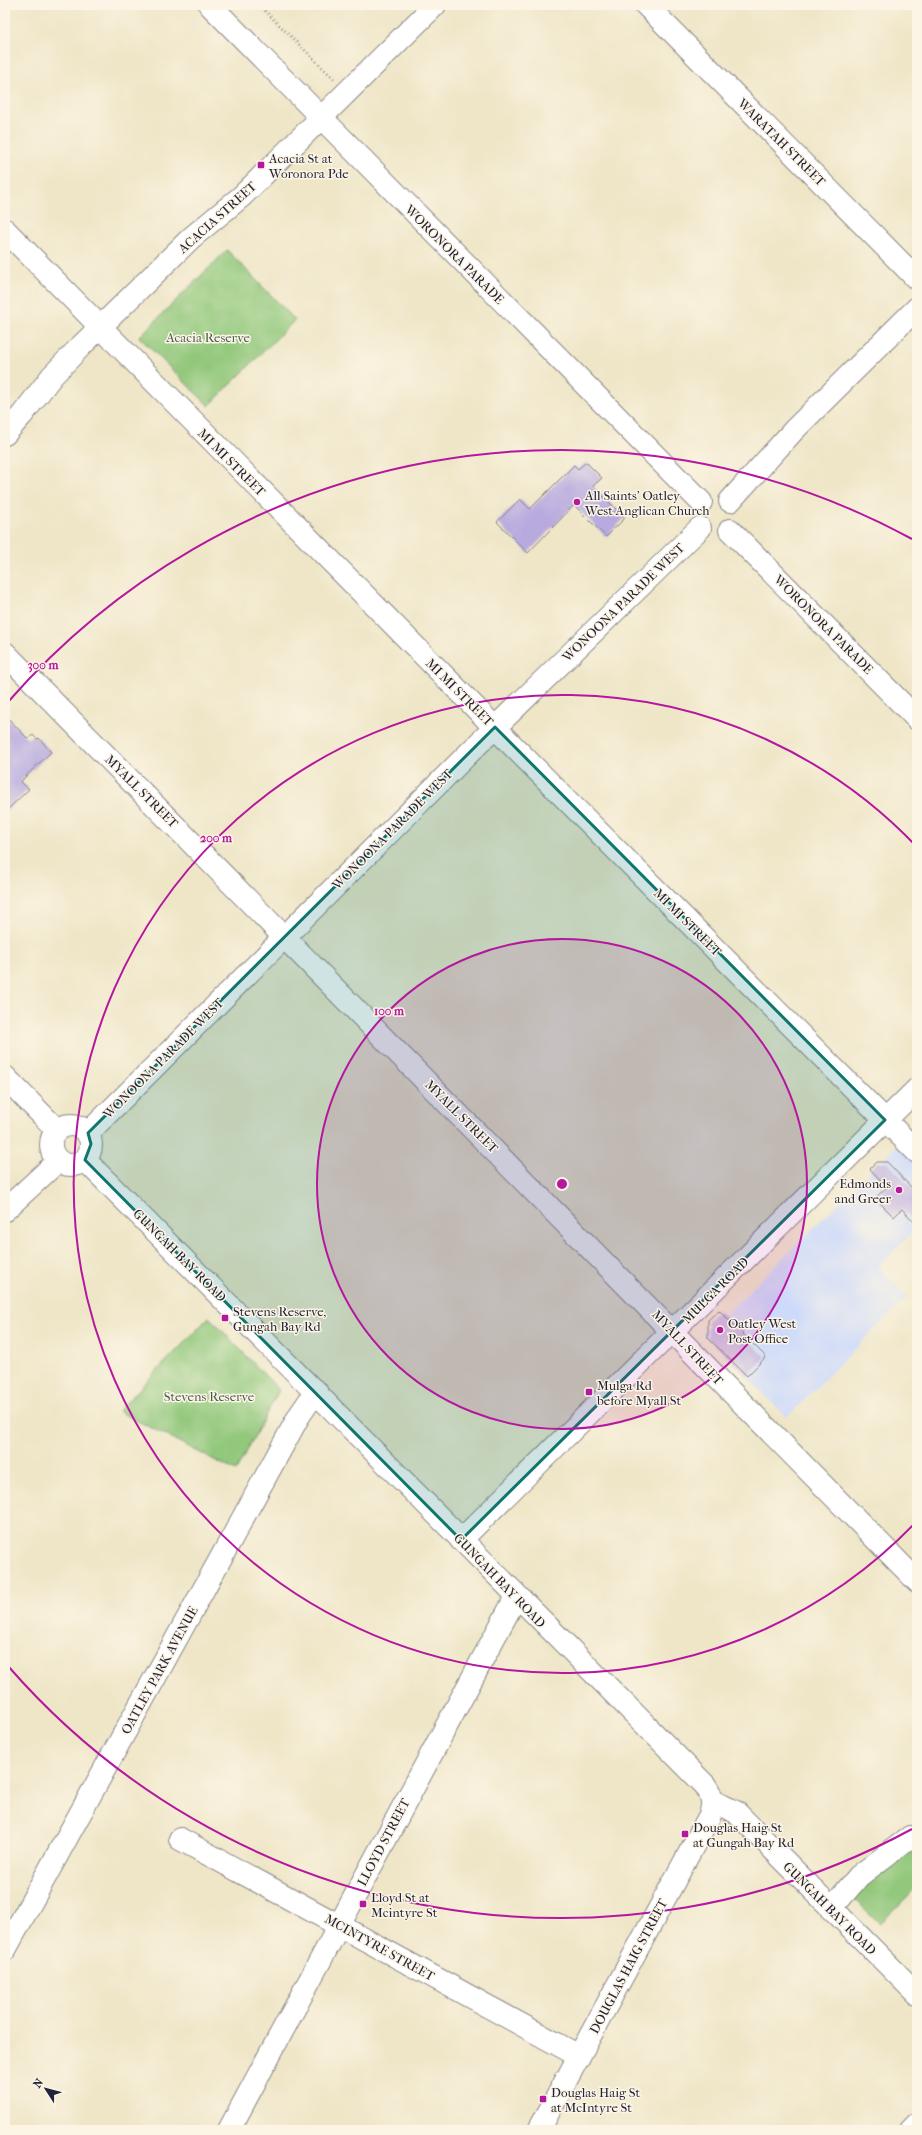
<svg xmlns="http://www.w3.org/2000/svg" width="922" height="2135" font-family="'IM FELL French Canon',serif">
	<rect width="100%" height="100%" fill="#fcf5e5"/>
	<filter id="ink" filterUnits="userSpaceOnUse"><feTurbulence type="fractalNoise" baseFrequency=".025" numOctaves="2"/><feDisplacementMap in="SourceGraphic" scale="8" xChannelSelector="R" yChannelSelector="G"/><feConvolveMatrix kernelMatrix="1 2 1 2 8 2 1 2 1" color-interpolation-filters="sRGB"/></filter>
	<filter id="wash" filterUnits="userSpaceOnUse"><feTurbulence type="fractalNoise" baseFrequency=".012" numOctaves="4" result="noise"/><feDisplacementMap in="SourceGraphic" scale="16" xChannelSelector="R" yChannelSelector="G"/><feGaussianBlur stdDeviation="0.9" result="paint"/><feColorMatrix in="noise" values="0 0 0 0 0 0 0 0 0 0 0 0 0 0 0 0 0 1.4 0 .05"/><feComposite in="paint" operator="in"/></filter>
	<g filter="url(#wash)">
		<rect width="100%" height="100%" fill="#efe6c8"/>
		<!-- built -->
		<path fill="#cedafa" d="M917,1126V1228L878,1267L907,1297L787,1417L702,1332L719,1321Z"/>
		<!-- green -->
		<g fill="#92c87b" stroke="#5a755b">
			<path d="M227,250L295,320L209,406L139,337Z"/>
			<path d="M209,1317L279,1390L236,1471L118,1411Z"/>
			<path d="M917,1823V1887L880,1924L840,1887L852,1886Z"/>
		</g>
		<g id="blocks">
			<!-- building -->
			<g fill="#b8aadf">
				<path d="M586,462L602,478L593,486L625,518L606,537L574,505L528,553L497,522L520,499L530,509L574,465L578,469Z"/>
				<path d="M5,715L28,739L33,735L37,739L39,738L51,752L23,779L21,782L29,789L5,812Z"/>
				<path d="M877,1162H887L917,1193V1225L902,1209L894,1217L875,1198L887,1187L870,1169Z"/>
				<path d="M719,1310L766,1357L747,1376L708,1338V1320Z"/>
			</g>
		</g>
	</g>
	<g filter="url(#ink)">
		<use href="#blocks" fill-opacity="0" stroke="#888482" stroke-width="1"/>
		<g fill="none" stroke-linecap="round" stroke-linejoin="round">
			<defs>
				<g id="minor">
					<path d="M210,5L701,502"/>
					<path d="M646,5L917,279"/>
					<path d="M5,230L517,750L917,1152"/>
					<path d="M5,434L22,415L52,376L81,346L191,238L242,196L435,5"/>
					<path d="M730,501L794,430L917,308"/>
					<path d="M730,530L917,719"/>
					<path d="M5,653L917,1581"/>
					<path d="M5,1077L57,1130"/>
					<circle cx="71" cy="1145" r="20"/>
					<path d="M88,1133L477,745L700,528"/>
					<path d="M85,1160L705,1785C712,1795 714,1803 710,1815L539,2130"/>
					<path d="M5,1210L58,1161"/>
					<path d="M461,1540L917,1089"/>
					<path d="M712,1801L736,1812L917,1994"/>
					<path d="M180,1839L579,2056"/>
					<path d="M831,1909L859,1876L910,1837"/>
					<path d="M5,1950L299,1416L316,1391"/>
					<path d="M229,2130L516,1597"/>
					<path d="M911,2130L917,2124"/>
				</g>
			</defs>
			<!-- minor casing -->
			<use href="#minor" stroke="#888482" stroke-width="24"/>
			<!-- path -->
			<path stroke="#888482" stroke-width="2.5" stroke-dasharray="1 3" stroke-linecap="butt" d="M259,5L334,79"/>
			<!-- minor -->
			<use href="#minor" stroke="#fff" stroke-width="22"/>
		</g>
	</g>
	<!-- marked area -->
	<path fill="#0f766e" fill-opacity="0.2" stroke="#0f766e" stroke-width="3" stroke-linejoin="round" d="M495,727L885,1120L461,1540L85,1160L91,1144L88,1133Z"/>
	<!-- distance rings -->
	<circle cx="562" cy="1184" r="245" fill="#b5179e" fill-opacity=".12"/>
	<g fill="none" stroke="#b5179e" stroke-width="2">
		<circle cx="562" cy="1184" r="245"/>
		<path d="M917 1521A489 489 0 1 1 917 847"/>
		<path d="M912 1829A734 734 0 0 1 8 1666M8 702A734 734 0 0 1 912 539"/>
	</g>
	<!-- markers -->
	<g fill="#b5179e" stroke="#fcf5e5" stroke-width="1.5">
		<rect x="257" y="161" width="8" height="8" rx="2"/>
		<circle cx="577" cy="502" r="4"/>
		<circle cx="899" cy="1190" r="4"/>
		<rect x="221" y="1314" width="8" height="8" rx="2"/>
		<circle cx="720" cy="1330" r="4"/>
		<rect x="585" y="1388" width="8" height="8" rx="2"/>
		<rect x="681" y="1830" width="8" height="8" rx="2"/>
		<rect x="359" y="1900" width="8" height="8" rx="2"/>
		<rect x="539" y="2095" width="8" height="8" rx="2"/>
	</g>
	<g text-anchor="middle" stroke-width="3" stroke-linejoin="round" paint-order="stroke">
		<!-- street labels -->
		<g font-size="13" fill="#22223b" stroke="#fcf5e5">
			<text transform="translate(782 142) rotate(45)" y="5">WARATAH STREET</text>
			<text transform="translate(217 217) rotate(-42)" y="5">ACACIA STREET</text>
			<text transform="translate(455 254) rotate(45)" y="5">WORONORA PARADE</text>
			<text transform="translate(232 462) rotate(45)" y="5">MI MI STREET</text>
			<text transform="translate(623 602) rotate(-44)" y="5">WONOONA PARADE WEST</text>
			<text transform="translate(824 624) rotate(45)" y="5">WORONORA PARADE</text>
			<text transform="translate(460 692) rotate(45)" y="5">MI MI STREET</text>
			<text transform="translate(142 791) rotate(45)" y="5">MYALL STREET</text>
			<text transform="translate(392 829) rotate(-45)" y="5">WONOONA PARADE WEST</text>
			<text transform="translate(688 922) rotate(45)" y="5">MI MI STREET</text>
			<text transform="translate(163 1058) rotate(-45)" y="5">WONOONA PARADE WEST</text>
			<text transform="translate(462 1116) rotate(45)" y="5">MYALL STREET</text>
			<text transform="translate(180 1255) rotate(45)" y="5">GUNGAH BAY ROAD</text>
			<text transform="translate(715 1290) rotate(-45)" y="5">MULGA ROAD</text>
			<text transform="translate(688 1347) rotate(47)" y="5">MYALL STREET</text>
			<text transform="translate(500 1580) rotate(46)" y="5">GUNGAH BAY ROAD</text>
			<text transform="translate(159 1670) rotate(-61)" y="5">OATLEY PARK AVENUE</text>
			<text transform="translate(383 1842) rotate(-62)" y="5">LLOYD STREET</text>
			<text transform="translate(830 1908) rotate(45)" y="5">GUNGAH BAY ROAD</text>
			<text transform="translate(380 1947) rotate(29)" y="5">MCINTYRE STREET</text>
			<text transform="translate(628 1966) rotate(-62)" y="5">DOUGLAS HAIG STREET</text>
		</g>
		<!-- poi labels -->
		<g font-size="13" fill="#22223b" stroke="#fcf5e5" text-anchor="start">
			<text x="269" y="163">Acacia St at<tspan x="269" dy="15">Woronora Pde</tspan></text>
			<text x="585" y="500">All Saints' Oatley<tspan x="585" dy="15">West Anglican Church</tspan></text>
			<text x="891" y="1188" text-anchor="end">Edmonds<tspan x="891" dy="15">and Greer</tspan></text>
			<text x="233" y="1316">Stevens Reserve,<tspan x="233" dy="15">Gungah Bay Rd</tspan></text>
			<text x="728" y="1328">Oatley West<tspan x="728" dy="15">Post Office</tspan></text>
			<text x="597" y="1390">Mulga Rd<tspan x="597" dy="15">before Myall St</tspan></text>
			<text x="693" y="1832">Douglas Haig St<tspan x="693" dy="15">at Gungah Bay Rd</tspan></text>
			<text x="371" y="1902">Lloyd St at<tspan x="371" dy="15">Mcintyre St</tspan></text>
			<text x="551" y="2097">Douglas Haig St<tspan x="551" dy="15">at McIntyre St</tspan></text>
		</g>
		<!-- park labels -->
		<g font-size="13" fill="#495c51" stroke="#fcf5e5">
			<text x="208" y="342">Acacia Reserve</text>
			<text x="209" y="1401">Stevens Reserve</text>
		</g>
	</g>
	<circle cx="562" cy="1184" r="6" fill="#b5179e" stroke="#fcf5e5" stroke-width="2"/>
	<g font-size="12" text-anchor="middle" font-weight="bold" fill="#b5179e" stroke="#fcf5e5" stroke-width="3" stroke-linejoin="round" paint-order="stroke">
		<text x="43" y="669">300 m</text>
		<text x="216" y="842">200 m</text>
		<text x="389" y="1015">100 m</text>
	</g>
	<!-- margin -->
	<rect width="922" height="2135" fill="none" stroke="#fcf5e5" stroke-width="20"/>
	<!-- north arrow -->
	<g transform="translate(46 2089) rotate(306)" stroke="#fcf5e5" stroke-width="3" paint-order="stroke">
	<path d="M0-3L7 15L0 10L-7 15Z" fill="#22223b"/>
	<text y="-6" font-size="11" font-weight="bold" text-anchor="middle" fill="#22223b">N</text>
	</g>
</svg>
